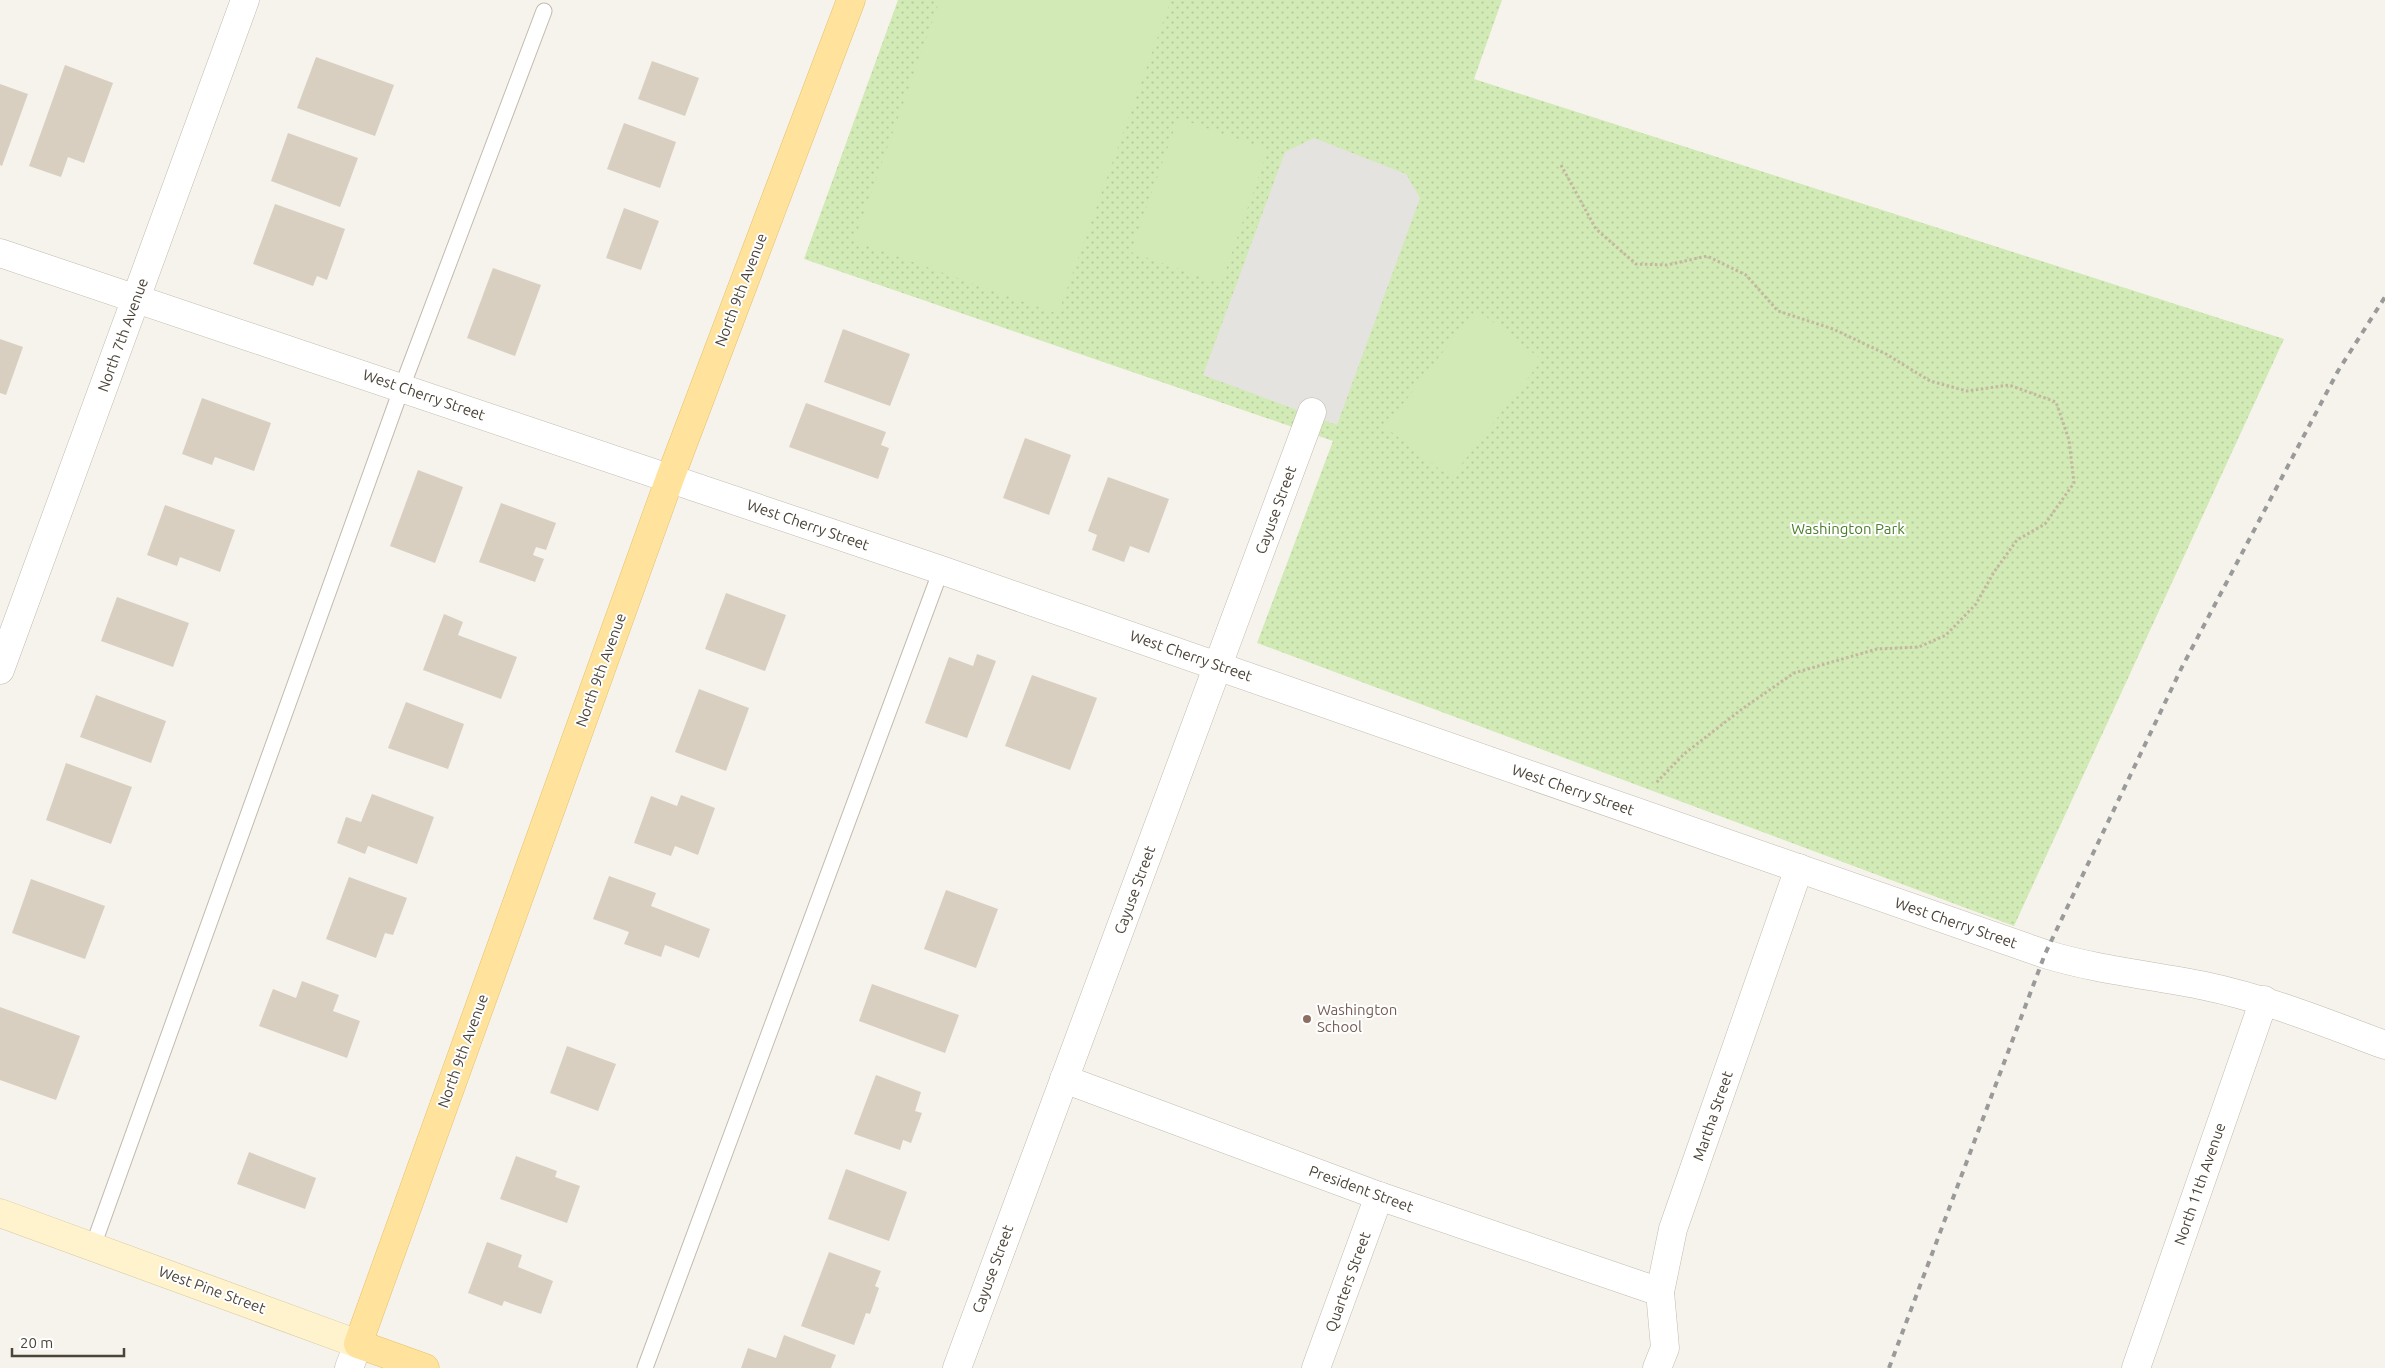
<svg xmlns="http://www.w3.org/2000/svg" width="2385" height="1368" font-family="Ubuntu,sans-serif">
	<defs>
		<pattern id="park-dots" width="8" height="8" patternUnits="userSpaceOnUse" patternTransform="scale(1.25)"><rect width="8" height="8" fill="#d2eab5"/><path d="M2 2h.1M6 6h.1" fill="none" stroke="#b6ca9c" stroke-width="1.8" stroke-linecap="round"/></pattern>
	</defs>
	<rect width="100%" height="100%" fill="#f6f3ec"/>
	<!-- park -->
	<path fill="url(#park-dots)" d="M898,0H1502L1474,79L2284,339L2014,926L1257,643L1333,441L804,259Z"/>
	<!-- garden -->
	<g fill="#d2eab5">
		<path d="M940,0H1171L1058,314L854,241Z"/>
		<path d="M1178,118L1268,150L1221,284L1131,252Z"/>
		<path d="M1476,309L1542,360L1451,478L1385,427Z"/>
	</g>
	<!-- parking -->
	<path fill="#e5e3e0" d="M1314,138L1406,174L1420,198L1337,425L1203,375L1285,152Z"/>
	<!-- building -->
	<g fill="#d8cfc1">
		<path d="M316,57L394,85L375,136L297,108Z"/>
		<path d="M652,61L699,78L685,116L638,99Z"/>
		<path d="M65,65L113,83L84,163L68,157L61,177L29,166Z"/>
		<path d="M0,84L28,94L2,166L0,165Z"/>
		<path d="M624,123L676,142L660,188L607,169Z"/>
		<path d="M288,133L358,158L340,207L271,181Z"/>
		<path d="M275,204L345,229L327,280L317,276L313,286L253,264Z"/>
		<path d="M624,208L659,221L641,270L606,258Z"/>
		<path d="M493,268L541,285L515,356L467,338Z"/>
		<path d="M843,329L910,354L890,406L824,382Z"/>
		<path d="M0,339L23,347L6,395L0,393Z"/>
		<path d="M202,398L271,423L254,471L215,457L212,465L182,454Z"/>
		<path d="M806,403L886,432L881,445L889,448L878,479L789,447Z"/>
		<path d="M1025,438L1071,455L1049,515L1003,498Z"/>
		<path d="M418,470L463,487L435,563L390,546Z"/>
		<path d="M1108,477L1169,499L1149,553L1130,546L1124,562L1092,550L1097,535L1088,531Z"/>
		<path d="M501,503L556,523L546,550L536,547L533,555L544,559L535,582L479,562Z"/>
		<path d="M165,505L235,530L220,572L180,557L177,566L147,555Z"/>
		<path d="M726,593L786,615L765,671L705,649Z"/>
		<path d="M117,597L189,623L173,667L101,641Z"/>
		<path d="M444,614L463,622L458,635L517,657L501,699L423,670Z"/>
		<path d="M977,654L996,661L967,738L925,723L949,657L973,666Z"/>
		<path d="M1032,675L1097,698L1070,770L1005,746Z"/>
		<path d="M699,689L749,708L726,771L675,752Z"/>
		<path d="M96,695L166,721L151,763L80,737Z"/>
		<path d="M406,702L464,724L448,769L388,748Z"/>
		<path d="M66,763L132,787L111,844L46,820Z"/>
		<path d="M372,794L434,817L417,864L368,846L365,854L337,843L346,817L361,822Z"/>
		<path d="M681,795L715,808L698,855L675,846L671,856L634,843L651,796L677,806Z"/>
		<path d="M609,876L656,893L651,906L710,929L699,958L665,945L661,957L624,944L629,932L593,919Z"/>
		<path d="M349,877L407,898L393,935L385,933L376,958L326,939Z"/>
		<path d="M31,879L105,906L85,959L12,933Z"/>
		<path d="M946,890L998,909L976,968L924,949Z"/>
		<path d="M302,981L339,995L333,1011L360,1021L347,1058L259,1026L273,989L296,998Z"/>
		<path d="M872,984L959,1015L945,1053L859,1021Z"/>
		<path d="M0,1007L80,1036L56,1100L0,1080Z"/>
		<path d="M567,1046L616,1064L598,1111L550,1093Z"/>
		<path d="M876,1075L921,1092L915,1111L922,1113L911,1143L903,1140L900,1150L854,1134Z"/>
		<path d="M249,1152L316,1178L305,1209L237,1184Z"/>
		<path d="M516,1156L557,1171L555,1177L580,1186L567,1223L500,1199Z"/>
		<path d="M846,1169L907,1192L889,1241L828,1219Z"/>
		<path d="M487,1242L522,1255L518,1267L553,1281L541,1314L504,1301L502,1306L468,1293Z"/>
		<path d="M829,1252L881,1271L875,1286L879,1288L870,1314L866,1313L854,1345L801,1326Z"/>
		<path d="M784,1335L836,1355L831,1368H741L748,1348L776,1358Z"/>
	</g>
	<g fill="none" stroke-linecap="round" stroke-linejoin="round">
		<defs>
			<g id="service">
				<path d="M93,1246L402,387L544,11"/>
				<path d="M645,1368L941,570"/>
			</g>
			<g id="minor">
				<path d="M0,253L941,570L2045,954C2097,970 2151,975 2205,986C2267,999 2326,1023 2385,1045"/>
				<path d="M0,670L245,0"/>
				<path d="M1064,1079L1379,1196L1660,1292"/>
				<path d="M349,1368L358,1344"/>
				<path d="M957,1368L1312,412"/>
				<path d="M1316,1368L1379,1196"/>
				<path d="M1657,1368L1665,1348L1660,1292L1673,1229L1799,868"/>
				<path d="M2136,1368L2264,1000"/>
			</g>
			<path id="secondary" d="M0,1213L358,1344"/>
			<path id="primary" d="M425,1368L358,1344L670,478L851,0"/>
		</defs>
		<!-- service casing -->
		<use href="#service" stroke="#c2bbae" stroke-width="17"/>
		<!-- minor casing -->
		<use href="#minor" stroke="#c2bbae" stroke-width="29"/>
		<!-- secondary casing -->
		<use href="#secondary" stroke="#d6c79b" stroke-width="29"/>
		<!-- primary casing -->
		<use href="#primary" stroke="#e6c16a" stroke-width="29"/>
		<!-- path -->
		<path stroke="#c4b79f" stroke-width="3" stroke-dasharray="2.5 2.5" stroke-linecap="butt" d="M1561,165L1596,229L1636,264L1667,265L1707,256L1746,275L1778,311L1833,329L1886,354L1930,381L1967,391L2009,385L2056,402L2069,440L2074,483L2045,524L2017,540L1994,572L1976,604L1946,635L1919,647L1877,649L1794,673L1742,709L1684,754L1655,784"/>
		<!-- service -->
		<use href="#service" stroke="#fff" stroke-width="15"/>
		<!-- minor -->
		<use href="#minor" stroke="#fff" stroke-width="28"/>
		<!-- secondary -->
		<use href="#secondary" stroke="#fff3cd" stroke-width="28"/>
		<!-- primary -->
		<use href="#primary" stroke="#ffe39c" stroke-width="28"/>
		<!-- rail -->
		<path stroke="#9a9a9a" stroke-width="4" stroke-dasharray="6 6" stroke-linecap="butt" d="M1889,1368L2045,954L2182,667L2338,371L2385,297"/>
	</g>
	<!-- markers -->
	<circle fill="#8d6e63" stroke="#fff" stroke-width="2" cx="1307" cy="1019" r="5"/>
	<g text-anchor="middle" stroke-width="4" stroke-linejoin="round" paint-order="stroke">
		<!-- street labels -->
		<g font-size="15" fill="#4b4439" stroke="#fff">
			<text transform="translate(741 290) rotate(-69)" y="5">North 9th Avenue</text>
			<text transform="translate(123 335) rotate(-70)" y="5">North 7th Avenue</text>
			<text transform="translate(424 395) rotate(19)" y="5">West Cherry Street</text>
			<text transform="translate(1276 510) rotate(-70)" y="5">Cayuse Street</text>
			<text transform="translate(808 525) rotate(19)" y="5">West Cherry Street</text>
			<text transform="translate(1191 656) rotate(19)" y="5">West Cherry Street</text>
			<text transform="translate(601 670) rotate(-70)" y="5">North 9th Avenue</text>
			<text transform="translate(1573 790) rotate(19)" y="5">West Cherry Street</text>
			<text transform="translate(1135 890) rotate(-70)" y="5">Cayuse Street</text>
			<text transform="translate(1956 923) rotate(19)" y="5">West Cherry Street</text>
			<text transform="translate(463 1051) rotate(-70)" y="5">North 9th Avenue</text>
			<text transform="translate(1713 1116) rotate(-71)" y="5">Martha Street</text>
			<text transform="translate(2200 1184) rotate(-71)" y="5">North 11th Avenue</text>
			<text transform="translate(1361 1189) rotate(20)" y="5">President Street</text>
			<text transform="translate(993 1269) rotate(-70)" y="5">Cayuse Street</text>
			<text transform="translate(1348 1282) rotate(-70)" y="5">Quarters Street</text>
			<text transform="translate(212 1290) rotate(20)" y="5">West Pine Street</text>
		</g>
		<!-- park labels -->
		<g font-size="15" fill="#4a7f2a" stroke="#fff">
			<text x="1848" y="534">Washington Park</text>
		</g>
		<!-- education labels -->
		<g font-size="15" fill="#785e54" stroke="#fff" text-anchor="start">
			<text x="1317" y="1015">Washington<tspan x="1317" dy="17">School</tspan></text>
		</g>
	</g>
	<!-- scale -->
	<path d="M12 1348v8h112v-8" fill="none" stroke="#4b4439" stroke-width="2.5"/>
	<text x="20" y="1348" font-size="15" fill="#4b4439" stroke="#ffffff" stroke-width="4" paint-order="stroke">20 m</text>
</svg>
